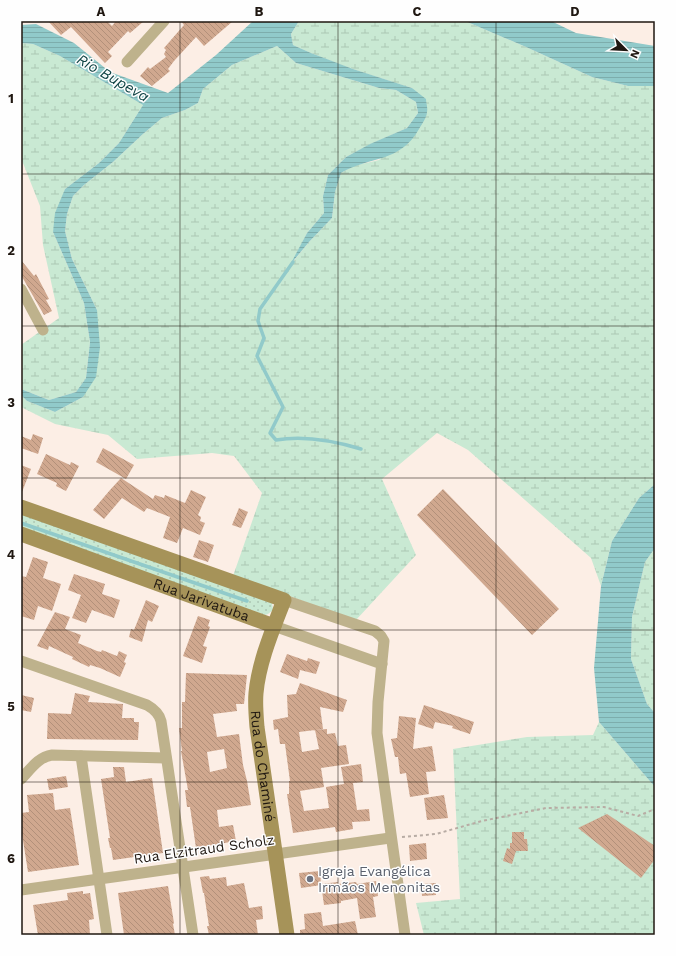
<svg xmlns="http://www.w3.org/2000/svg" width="676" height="956" font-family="'Work Sans',sans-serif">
	<defs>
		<pattern id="grass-dots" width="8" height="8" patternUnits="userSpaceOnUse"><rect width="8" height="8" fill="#c9e9d3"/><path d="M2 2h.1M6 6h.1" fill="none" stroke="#acc7b4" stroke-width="1.8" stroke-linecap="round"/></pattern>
		<pattern id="wetland-marsh" width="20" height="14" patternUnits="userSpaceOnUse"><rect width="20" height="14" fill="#c9e9d3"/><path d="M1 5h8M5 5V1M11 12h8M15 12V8" fill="none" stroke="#acc7b4"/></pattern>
		<pattern id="water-rules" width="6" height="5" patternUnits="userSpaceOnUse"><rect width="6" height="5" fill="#91caca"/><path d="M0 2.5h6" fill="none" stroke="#7dadac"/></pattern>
		<pattern id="building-back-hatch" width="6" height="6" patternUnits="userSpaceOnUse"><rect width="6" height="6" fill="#d0a88f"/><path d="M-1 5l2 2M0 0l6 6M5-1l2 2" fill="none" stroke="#b2907a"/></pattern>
	</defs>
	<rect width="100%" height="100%" fill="#fceee5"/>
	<!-- grass -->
	<path fill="url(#grass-dots)" d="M21,512L272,603L273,610L268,614L265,615L21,529Z"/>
	<!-- wetland -->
	<g fill="url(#wetland-marsh)">
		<path d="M299,21H465L526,47L592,77L628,86H655V484L639,498L612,541L601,586L591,558L468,450L437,433L382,479L416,555L356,620L233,576L262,493L234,456L212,453L137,459L108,435L55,424L21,407V395L27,401L55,412L83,397L97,310L72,259L65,231L67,214L73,196L84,185L113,162L143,134L162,118L185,110L198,103L203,89L232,65L277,46L296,63L379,88L396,90L416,102L418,113L407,128L371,144L346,157L328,175L323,196L324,213L307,233L292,263L309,242L332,218L335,192L341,173L353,166L379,160L427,112L412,88C371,75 331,63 293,45L291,34Z"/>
		<path d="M21,43L33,44L60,56L143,105L119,143L99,163L65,189L53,232L84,303L90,342L86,378L76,392L49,400L21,389V345L59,318L43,245L40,206L21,158Z"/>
		<path d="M655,548V713L647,704L631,659L632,617L645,562Z"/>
		<path d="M599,722L655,787V935H424L416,903L460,899L453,749L527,737L593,735Z"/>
	</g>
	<!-- water -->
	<g fill="url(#water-rules)">
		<path d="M253,21H299L291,34L293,45L311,53L353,69L412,88L426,99C426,103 428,108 427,112C427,117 422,124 419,129C400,163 370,156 341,173L335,192L332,218L309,242L290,265L307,233L324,213L323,196L328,175L346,157L370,144L407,128L418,113L416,102L396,90L379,88L296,63L277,46L232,65L203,89L198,103L185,110L162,118L143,134L113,162L84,185L73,196L67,214L65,231L72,259L97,310L100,347L96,377L83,397L55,412L27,401L21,395V389L49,400L76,392L86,378L90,342L84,303L53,232L55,213L65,189L99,163L119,143L143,105L60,56L33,44L21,43V25L36,24L74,43L110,72L168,93L216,55Z"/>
		<path d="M465,21H551L576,33L655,46V86H628L592,77L526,47Z"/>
		<path d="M655,484V548L645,562L632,617L631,659L647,704L655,713V787L599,722L594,668L601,586L612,541L639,498Z"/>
	</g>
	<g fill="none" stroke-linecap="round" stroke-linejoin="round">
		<!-- stream -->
		<g stroke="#91caca" stroke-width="3.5">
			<path d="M293,262L260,309L258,321L264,338L257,356L283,407L270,433L276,440C304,435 335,441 361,449"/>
			<path d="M21,523L247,601"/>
		</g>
	</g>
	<!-- building -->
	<g fill="url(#building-back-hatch)" fill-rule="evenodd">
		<path d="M48,21H107L112,26L116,21H144L130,33L128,31L108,52L112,56L105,63L71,27L61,35Z"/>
		<path d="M181,21H233L204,46L196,37L174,61L168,69L170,71L152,86L140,76L148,67L150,69L166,57L164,54L166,50L164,48L184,25Z"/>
		<path d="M21,260L34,276L36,274L49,299L46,300L52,311L44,315L21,275Z"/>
		<path d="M33,434L43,438L38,454L21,448V436L31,440Z"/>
		<path d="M103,448L134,465L126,479L96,462Z"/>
		<path d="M46,454L70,465L71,462L79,466L66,491L56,486L57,483L37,474Z"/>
		<path d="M21,465L31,469L22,492H21Z"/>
		<path d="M121,478L153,499L155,495L164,498L165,495L185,503L191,490L206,497L198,515L201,517L200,521L205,523L200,535L183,528L177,543L163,538L170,517L147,508L144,512L122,498L104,519L93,510L110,490Z"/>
		<path d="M443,489L559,609L532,635L417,515Z"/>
		<path d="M239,508L248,512L241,528L232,525Z"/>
		<path d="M199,540L214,545L208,562L193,557Z"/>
		<path d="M33,557L48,562L43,578L61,584L52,611L38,606L34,620L21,616V576L26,577Z"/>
		<path d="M74,574L105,584L102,594L120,600L114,618L92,610L86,623L72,618L81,595L68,590Z"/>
		<path d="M146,600L159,606L152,622L148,620L142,642L129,637L131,629L134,630Z"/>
		<path d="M55,612L70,617L65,629L81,635L78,643L97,651L101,652L102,650L117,656L119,651L127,655L124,662L126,663L120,677L100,668L90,665L89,667L72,659L73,657L49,646L48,650L37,646Z"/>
		<path d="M198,616L210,620L208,626L210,627L203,646L207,647L202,663L183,656Z"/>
		<path d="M287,654L307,661L308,658L320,662L316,674L300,670L298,679L280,672Z"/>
		<path d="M186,673L247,675L244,704H236L237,711L213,714L217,737L239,734L243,765L247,781L251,805L217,810L219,827L233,825L236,841L196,848L190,807H187L185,790H188L181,751H182L179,728H182V702H185ZM224,749L227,768L210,772L207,752Z"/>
		<path d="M300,683L347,700L343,712L320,707L323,729L299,732L302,752L319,749L315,730L327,729V734L335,733L338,746L346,745L349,764L321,768L324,787L300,791L304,811L329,808L326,787L344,784L341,767L361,764L363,782L353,783L357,810L369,809L370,821L352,822L353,829L336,832L335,827L293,833L287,794H289V781H290L285,744H280L278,729L274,730L273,720L288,717L287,695L296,694Z"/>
		<path d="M75,693L90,696L88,702L123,704L122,718H134V722H139L138,740L47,739L48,713L71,714Z"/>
		<path d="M21,695L34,698L31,712L21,710Z"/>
		<path d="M424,705L474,722L470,734L452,728L453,726L435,722L433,729L418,724Z"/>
		<path d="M399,716L416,718L413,749L432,746L436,771L426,772L429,794L410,797L406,773L400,774L398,757H395L391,739L397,738Z"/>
		<path d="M113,767H124L126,782L152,778L163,853L113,860L111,848H110L108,838H110L101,779L114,777Z"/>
		<path d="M66,776L68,787L49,790L47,779Z"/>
		<path d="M53,793L55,810L70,808L79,865L28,872L22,834L21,813L29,812L27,795Z"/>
		<path d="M444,795L448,818L427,820L424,798Z"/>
		<path d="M607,814L655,846V859L641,878L578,828Z"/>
		<path d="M512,832H524V839H527L528,851H516L512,864L503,861L507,848L510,849V843H512Z"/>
		<path d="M426,843L427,859L410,861L409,845Z"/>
		<path d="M320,871L321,885L301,888L299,873Z"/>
		<path d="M209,876L210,879L226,877L227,886L244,883L249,908L262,906L263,919L256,920L258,935H209L207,926H209L204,893H203L200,877Z"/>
		<path d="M376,881L378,896L373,897L376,917L360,919L357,898L341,901V903L324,905L321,884L338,882V884L356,882L357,884Z"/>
		<path d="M436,883V895L422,896L421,884Z"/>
		<path d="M168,886L174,923L173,924L175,935H124L118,893Z"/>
		<path d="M83,891V894L90,893L94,919L89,920L90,935H38L33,905L68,900L67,893Z"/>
		<path d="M321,912L323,926L355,921L358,935H300V930L305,929L304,914Z"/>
	</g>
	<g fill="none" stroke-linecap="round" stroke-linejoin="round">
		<!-- path -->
		<path stroke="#b8aca4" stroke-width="2" stroke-dasharray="3 3" stroke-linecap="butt" d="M402,837L436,834L482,821L546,808L604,807L638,816L655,809"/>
		<!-- street -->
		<g stroke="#beb28c" stroke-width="11">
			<path d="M127,62L164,21"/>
			<path d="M21,289L43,330"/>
			<path d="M284,600L375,631L381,636L384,641L378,702L377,733L405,935"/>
			<path d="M274,626L382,664"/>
			<path d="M21,661L147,705C154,709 159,713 161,721L193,935"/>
			<path d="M81,756L107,935"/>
			<path d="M21,779C30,770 38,757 52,755L166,758"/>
			<path d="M21,890L390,838"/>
		</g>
		<!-- secondary -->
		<g stroke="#a69359" stroke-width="15">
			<path id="s1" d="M21,507L284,600C273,629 259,661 256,693C255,704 256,715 257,727L287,935"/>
			<path id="s2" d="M21,534L274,626"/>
		</g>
	</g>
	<!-- grid -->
	<path fill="none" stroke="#1f1711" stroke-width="1" stroke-opacity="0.55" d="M180,21V935M338,21V935M496,21V935M21,174H655M21,326H655M21,478H655M21,630H655M21,782H655"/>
	<!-- markers -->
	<circle fill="#6b7280" stroke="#fefefe" stroke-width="1.5" cx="310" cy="879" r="4"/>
	<g text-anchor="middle" stroke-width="3" stroke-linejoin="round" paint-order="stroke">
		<!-- street labels -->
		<g font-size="14" fill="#1f1711" stroke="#fefefe">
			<text dy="5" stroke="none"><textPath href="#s2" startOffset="192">Rua Jarivatuba</textPath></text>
			<text dy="5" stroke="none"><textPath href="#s1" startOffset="450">Rua do Chaminé</textPath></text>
			<text transform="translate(204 849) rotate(-8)" y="5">Rua Elzitraud Scholz</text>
		</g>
		<!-- worship labels -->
		<g font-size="14" fill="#5b616d" stroke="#fefefe" text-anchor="start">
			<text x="318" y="876">Igreja Evangélica<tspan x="318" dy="16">Irmãos Menonitas</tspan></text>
		</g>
		<!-- water labels -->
		<g font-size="15" font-style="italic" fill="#114546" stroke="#fefefe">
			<text transform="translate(113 78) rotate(30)" y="5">Rio Bupeva</text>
		</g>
	</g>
	<!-- border -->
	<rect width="676" height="956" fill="none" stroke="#fefefe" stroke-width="44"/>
	<!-- north arrow -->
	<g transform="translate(626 50) rotate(114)" stroke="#fefefe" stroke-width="3" paint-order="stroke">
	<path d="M0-3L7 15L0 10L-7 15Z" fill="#1f1711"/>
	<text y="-6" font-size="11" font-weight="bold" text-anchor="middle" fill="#1f1711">N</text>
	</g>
	<rect x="22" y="22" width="632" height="912" fill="none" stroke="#1f1711" stroke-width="1.5"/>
	<g font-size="13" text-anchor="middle" font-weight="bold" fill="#1f1711">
		<text x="101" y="16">A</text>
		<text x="259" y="16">B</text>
		<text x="417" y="16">C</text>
		<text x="575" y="16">D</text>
		<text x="11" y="103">1</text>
		<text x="11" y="255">2</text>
		<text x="11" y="407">3</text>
		<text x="11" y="559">4</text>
		<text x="11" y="711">5</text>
		<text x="11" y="863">6</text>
	</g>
</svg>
